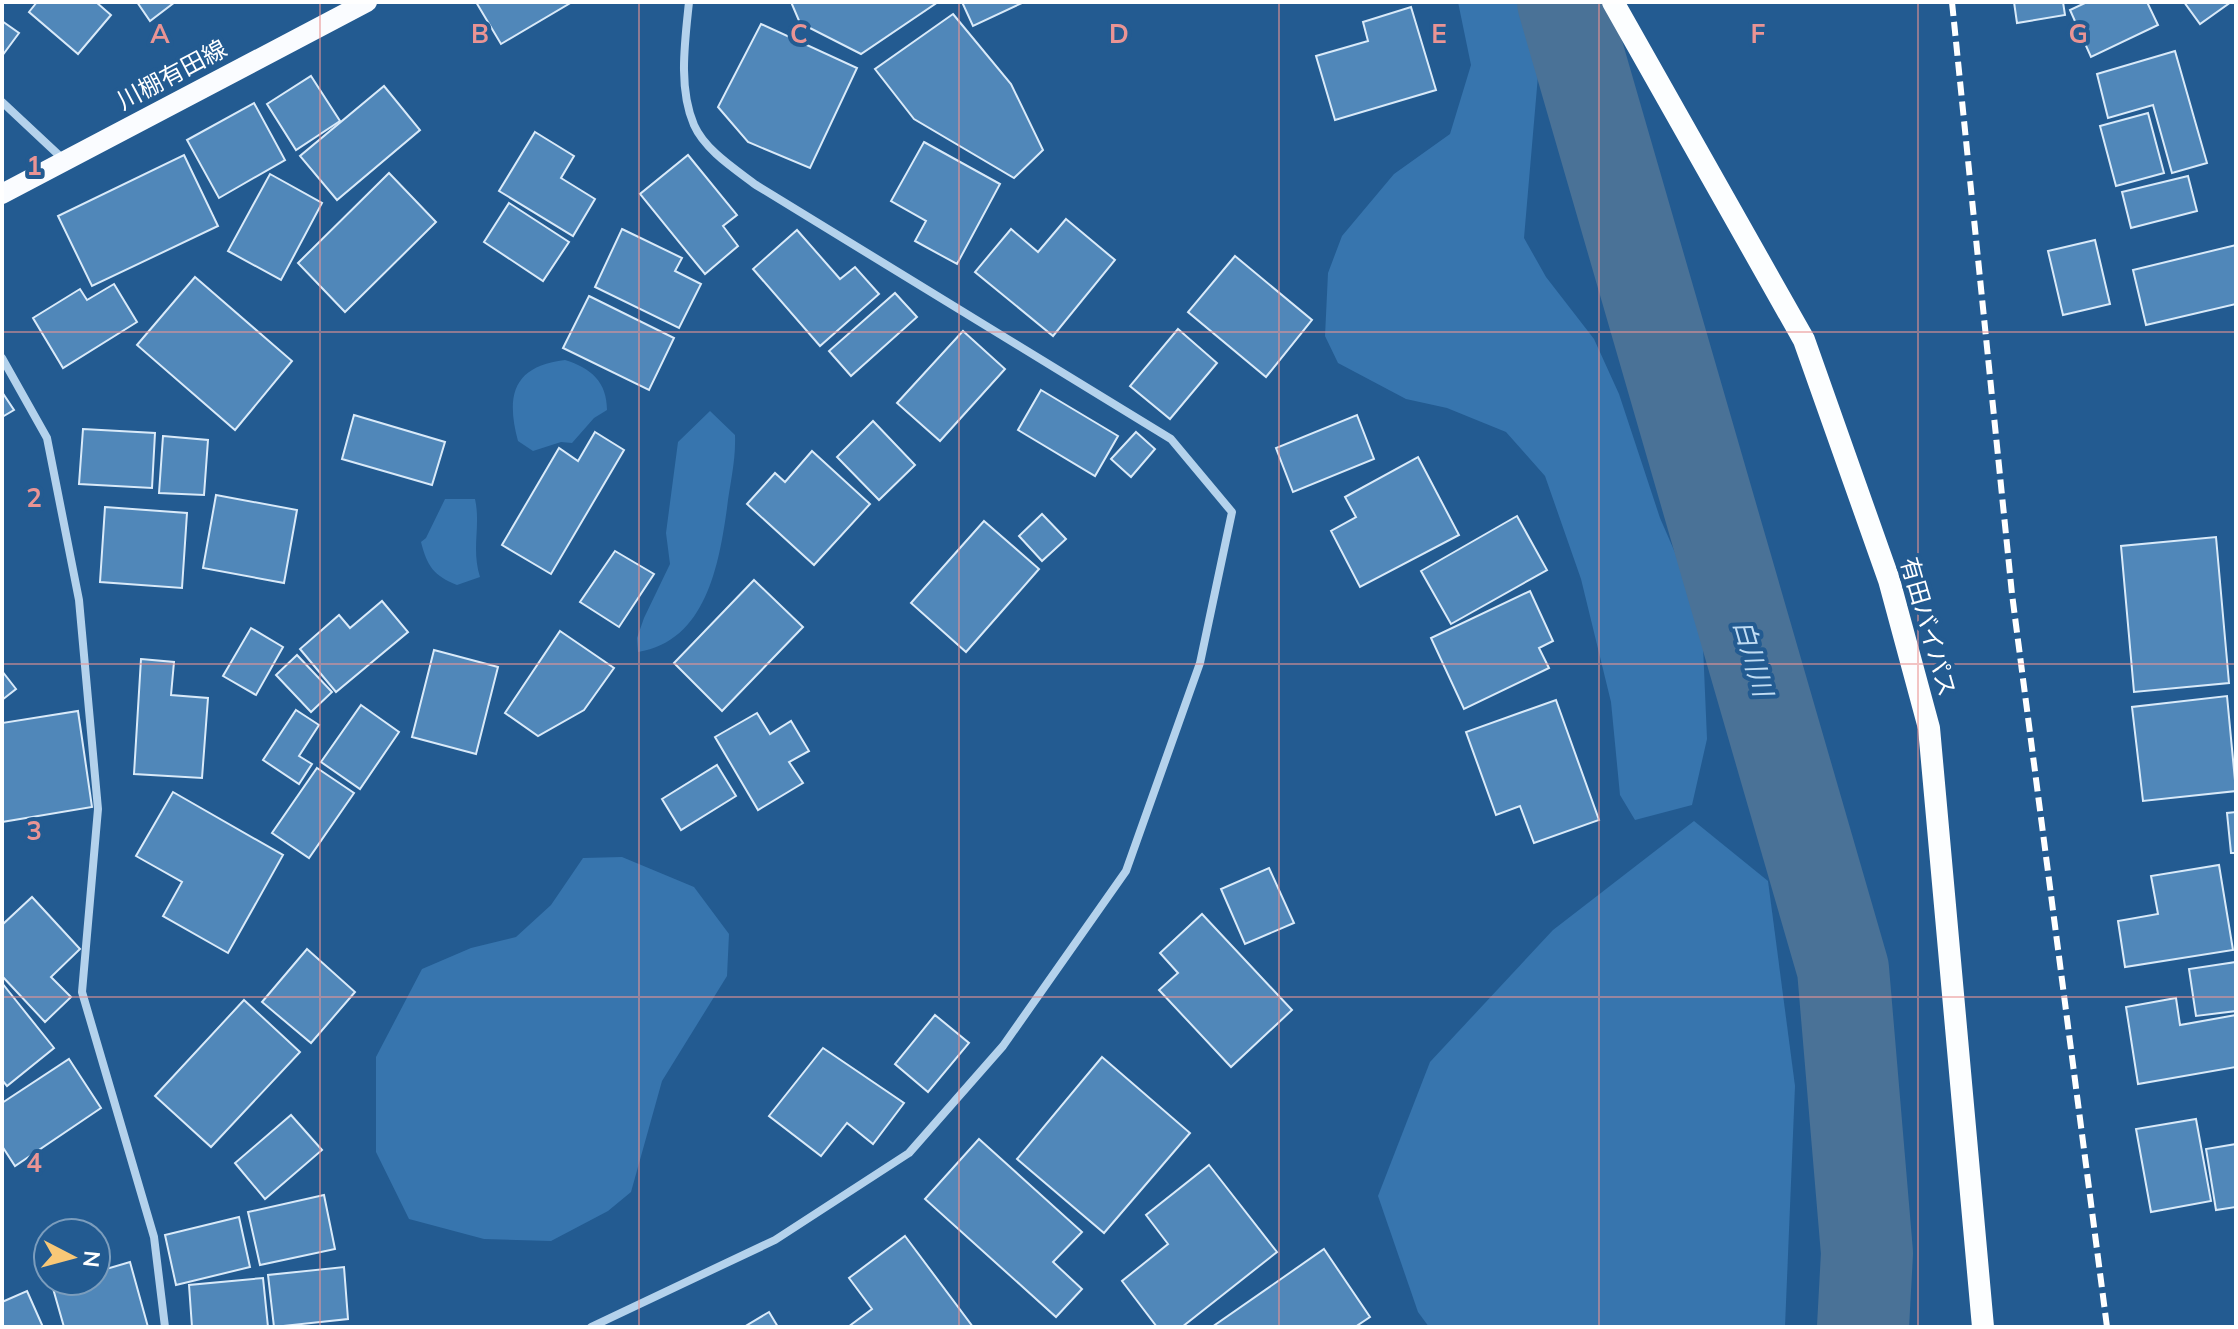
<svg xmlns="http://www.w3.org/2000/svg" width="2238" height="1329" font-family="Mulish,'Noto Sans JP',sans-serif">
	<rect width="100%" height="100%" fill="#235b91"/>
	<!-- green -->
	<g fill="#3775ae">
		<path d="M1458,2H1524L1539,64L1524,238L1546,277L1594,339L1619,394L1660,518L1680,564L1703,646L1707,739L1692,805L1635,820L1620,795L1611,702L1581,579L1545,476L1506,432L1447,408L1406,399L1338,363L1325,336L1328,273L1342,236L1394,174L1450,134L1471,65Z"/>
		<path d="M565,360C591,368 607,382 607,410L594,418L572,443L561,442L533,451L518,441C505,393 515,366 565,360Z"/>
		<path d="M710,411L735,435C736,461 730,483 727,508C719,565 706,641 638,652L637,638L644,618L670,564L666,533L678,442Z"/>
		<path d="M445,499H475C481,526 471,549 480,577L457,585C434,576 427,566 421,542L426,538Z"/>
		<path d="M1694,821L1768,881L1795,1086L1785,1327H1429L1418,1312L1378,1196L1430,1062L1553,930Z"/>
		<path d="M622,857L694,887L729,934L727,976L662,1081L631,1192L608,1211L551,1241L484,1239L409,1219L376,1152V1057L422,969L471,948L516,937L551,905L583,858Z"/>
	</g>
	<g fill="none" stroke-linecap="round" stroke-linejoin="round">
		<!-- river -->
		<path stroke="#4a7297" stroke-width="92" d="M1563,2L1843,969L1867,1253L1863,1327"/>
	</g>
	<!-- building -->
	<g fill="#5087b9" stroke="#d9eaf9" stroke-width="2">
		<path d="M37,2H96L111,15L78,54L29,12Z"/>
		<path d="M137,2H175L150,21Z"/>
		<path d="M476,2H572L501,44Z"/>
		<path d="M791,2H938L861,54L800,23Z"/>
		<path d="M962,2H1024L973,26Z"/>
		<path d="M2014,2H2063L2065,15L2017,23Z"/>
		<path d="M2087,2H2147L2158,25L2091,57L2070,10Z"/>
		<path d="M2184,2H2231L2200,24Z"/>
		<path d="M1411,7L1436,90L1335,120L1316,56L1368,41L1363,22Z"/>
		<path d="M953,14L1011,84L1043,150L1014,178L914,119L875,69Z"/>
		<path d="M2,21L19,33L2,56Z"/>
		<path d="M761,24L857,68L810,168L748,142L718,107Z"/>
		<path d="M2175,51L2207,163L2172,173L2153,105L2108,118L2097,74Z"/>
		<path d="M311,76L340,121L296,150L267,104Z"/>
		<path d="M384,86L420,130L337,200L300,156Z"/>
		<path d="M254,103L285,160L219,198L187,140Z"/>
		<path d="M2148,113L2164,173L2116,186L2100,126Z"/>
		<path d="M535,132L574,156L561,178L595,199L573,236L499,191Z"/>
		<path d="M924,142L1000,184L957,264L915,241L926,221L891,201Z"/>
		<path d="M184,155L218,226L92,286L58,216Z"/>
		<path d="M688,155L737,215L723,226L738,246L705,274L640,194Z"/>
		<path d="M389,173L436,222L345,312L298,263Z"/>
		<path d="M270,174L322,203L281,280L228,251Z"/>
		<path d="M2188,176L2197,211L2131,228L2122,192Z"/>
		<path d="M509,203L569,242L543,281L484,242Z"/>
		<path d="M1066,219L1115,260L1053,336L975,272L1011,229L1038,252Z"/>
		<path d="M622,229L682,258L675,271L701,284L679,328L595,287Z"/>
		<path d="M797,230L840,279L855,267L879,294L820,346L753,269Z"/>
		<path d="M2095,240L2110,304L2063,315L2048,251Z"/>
		<path d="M2236,245V304L2146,325L2133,270Z"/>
		<path d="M1235,256L1312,320L1266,377L1188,312Z"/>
		<path d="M195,277L292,361L235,430L137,345Z"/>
		<path d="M114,284L137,322L63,368L33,318L80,289L87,300Z"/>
		<path d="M895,293L917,317L851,376L829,351Z"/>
		<path d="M589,296L674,338L649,390L563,348Z"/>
		<path d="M1178,329L1217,363L1170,419L1130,386Z"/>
		<path d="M963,331L1005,369L940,441L897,403Z"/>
		<path d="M1041,390L1118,436L1095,476L1018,430Z"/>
		<path d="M2,392L14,410L2,417Z"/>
		<path d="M354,415L445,442L432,485L342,459Z"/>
		<path d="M1357,415L1374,459L1293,492L1276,448Z"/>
		<path d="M873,421L915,465L879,500L837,457Z"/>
		<path d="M83,429L155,433L152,488L79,484Z"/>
		<path d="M595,432L624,450L551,574L502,545L559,448L578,461Z"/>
		<path d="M1136,432L1155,449L1131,477L1111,459Z"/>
		<path d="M163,436L208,440L204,495L159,493Z"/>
		<path d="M812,451L870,504L814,565L747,504L775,473L785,482Z"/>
		<path d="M1418,457L1459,535L1360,587L1331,531L1356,517L1345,497Z"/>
		<path d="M216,495L297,510L284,583L203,568Z"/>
		<path d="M105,507L187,513L182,588L100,582Z"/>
		<path d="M1042,514L1066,539L1042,561L1019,536Z"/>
		<path d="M1517,516L1547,570L1451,624L1421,571Z"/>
		<path d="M984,521L1039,569L966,652L911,603Z"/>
		<path d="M2216,537L2229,683L2134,692L2121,546Z"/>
		<path d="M615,551L654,574L619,627L580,602Z"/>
		<path d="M754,580L803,627L722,711L674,663Z"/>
		<path d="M1530,591L1553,641L1539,648L1549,668L1464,709L1431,638Z"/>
		<path d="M382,601L408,632L336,692L300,649L339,615L350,628Z"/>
		<path d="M251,628L283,647L256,695L223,676Z"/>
		<path d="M560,631L614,668L584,710L538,736L505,713Z"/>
		<path d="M434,650L498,667L476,754L412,737Z"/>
		<path d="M297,655L332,692L311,712L276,675Z"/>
		<path d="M141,659L174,662L171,695L208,698L202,778L134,774Z"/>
		<path d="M2,671L16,689L2,700Z"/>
		<path d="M2227,696L2236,791L2143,801L2132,707Z"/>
		<path d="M1556,700L1599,820L1534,843L1520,806L1496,815L1466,732Z"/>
		<path d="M361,705L399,732L360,789L321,762Z"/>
		<path d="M296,710L319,725L299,756L312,764L299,784L263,760Z"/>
		<path d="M78,711L92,807L2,822V723Z"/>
		<path d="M757,713L770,734L791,721L809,751L789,762L803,783L758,810L715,737Z"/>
		<path d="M717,765L736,796L681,830L662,799Z"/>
		<path d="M317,768L354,793L309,858L272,833Z"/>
		<path d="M173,792L283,855L228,953L163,916L182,882L136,856Z"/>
		<path d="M2236,812V853H2231L2227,813Z"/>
		<path d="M2219,865L2233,950L2125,967L2118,921L2158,914L2151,876Z"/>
		<path d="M1269,868L1294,923L1245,944L1221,889Z"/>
		<path d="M32,897L80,949L51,977L71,997L45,1022L2,976V925Z"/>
		<path d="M1202,914L1292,1010L1231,1067L1159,990L1178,973L1160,953Z"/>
		<path d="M307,949L355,992L311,1043L262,1002Z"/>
		<path d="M2236,962V1011L2196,1016L2189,969Z"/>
		<path d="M2,983L54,1048L7,1086L2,1080Z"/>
		<path d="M2176,998L2180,1025L2236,1015V1067L2138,1084L2126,1007Z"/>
		<path d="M244,1000L300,1052L211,1147L155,1096Z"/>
		<path d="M935,1015L969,1043L928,1092L895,1064Z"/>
		<path d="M823,1048L904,1103L873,1144L847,1123L821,1156L769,1116Z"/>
		<path d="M1102,1057L1190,1133L1104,1233L1017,1159Z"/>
		<path d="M69,1059L101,1108L15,1166L2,1146V1103Z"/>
		<path d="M291,1115L322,1150L265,1199L235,1163Z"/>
		<path d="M2196,1119L2211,1201L2151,1212L2136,1129Z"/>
		<path d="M979,1139L1082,1232L1053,1262L1082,1289L1056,1317L925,1199Z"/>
		<path d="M2236,1144V1207L2216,1210L2206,1149Z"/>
		<path d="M1209,1165L1277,1252L1182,1327H1157L1122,1281L1168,1244L1146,1215Z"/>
		<path d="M324,1195L335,1249L260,1265L248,1212Z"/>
		<path d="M239,1217L250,1267L176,1285L165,1235Z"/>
		<path d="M905,1236L973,1327H848L872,1309L849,1278Z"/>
		<path d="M1324,1249L1370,1317L1355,1327H1212Z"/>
		<path d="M130,1262L148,1327H64L52,1285L96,1281V1272Z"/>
		<path d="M344,1267L348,1319L274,1327L268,1275Z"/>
		<path d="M263,1278L268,1327H192L189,1285Z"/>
		<path d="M27,1291L43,1327H2V1302Z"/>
		<path d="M769,1312L778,1327H744Z"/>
	</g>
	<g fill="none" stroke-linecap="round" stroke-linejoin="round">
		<!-- minor -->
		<g stroke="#b4d2ec" stroke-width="8">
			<path d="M2,102L63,159"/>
			<path d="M2,358L47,438L79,600L98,809L82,992L154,1237L165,1327"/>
			<path d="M591,1327L775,1240L909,1153L1003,1046L1126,871L1200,663L1232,512L1171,439L756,185C735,169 705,150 694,125C678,88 685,41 689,2"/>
		</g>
		<!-- primary -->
		<path stroke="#fafcff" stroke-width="20" d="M2,194L367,2"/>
		<!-- trunk -->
		<path stroke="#fcfeff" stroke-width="22" d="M1613,2L1804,340L1889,580L1929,728L1983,1327"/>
		<!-- rail -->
		<path stroke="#fff" stroke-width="6" stroke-dasharray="14 6" stroke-linecap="butt" d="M1952,2L2012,594L2107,1327"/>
	</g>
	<!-- grid -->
	<path fill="none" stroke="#ea9494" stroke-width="2" stroke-opacity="0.55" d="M320,2V1327M639,2V1327M959,2V1327M1279,2V1327M1599,2V1327M1918,2V1327M2,332H2236M2,664H2236M2,997H2236"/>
	<g text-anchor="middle" stroke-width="8" stroke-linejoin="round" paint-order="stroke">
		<!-- street labels -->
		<g font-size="24" fill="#fff" stroke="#235b91">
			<text transform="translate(172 75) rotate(-28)" y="8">川棚有田線</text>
			<text transform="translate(1928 627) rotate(74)" y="8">有田バイパス</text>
		</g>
		<!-- water labels -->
		<g font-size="26" font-style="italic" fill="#c0dcf3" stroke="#235b91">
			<text transform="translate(1753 658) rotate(74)" y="9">白川川</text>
		</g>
	</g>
	<g font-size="26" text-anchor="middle" font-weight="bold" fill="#ea9494" stroke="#235b91" stroke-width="8" stroke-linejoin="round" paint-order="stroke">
		<text x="160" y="43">A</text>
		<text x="480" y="43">B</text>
		<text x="799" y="43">C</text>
		<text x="1119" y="43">D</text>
		<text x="1439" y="43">E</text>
		<text x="1758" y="43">F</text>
		<text x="2078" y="43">G</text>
		<text x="34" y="175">1</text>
		<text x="34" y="507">2</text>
		<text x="34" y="840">3</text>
		<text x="34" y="1172">4</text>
	</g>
	<!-- border -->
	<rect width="2238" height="1329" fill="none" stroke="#ffffff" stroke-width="8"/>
	<!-- north arrow -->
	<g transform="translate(72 1257) rotate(96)"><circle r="38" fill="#235b91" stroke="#7b9dbd" stroke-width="2"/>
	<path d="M0-6L14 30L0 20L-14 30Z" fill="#f8c877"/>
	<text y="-12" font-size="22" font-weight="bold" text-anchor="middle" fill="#ffffff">N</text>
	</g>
</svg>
